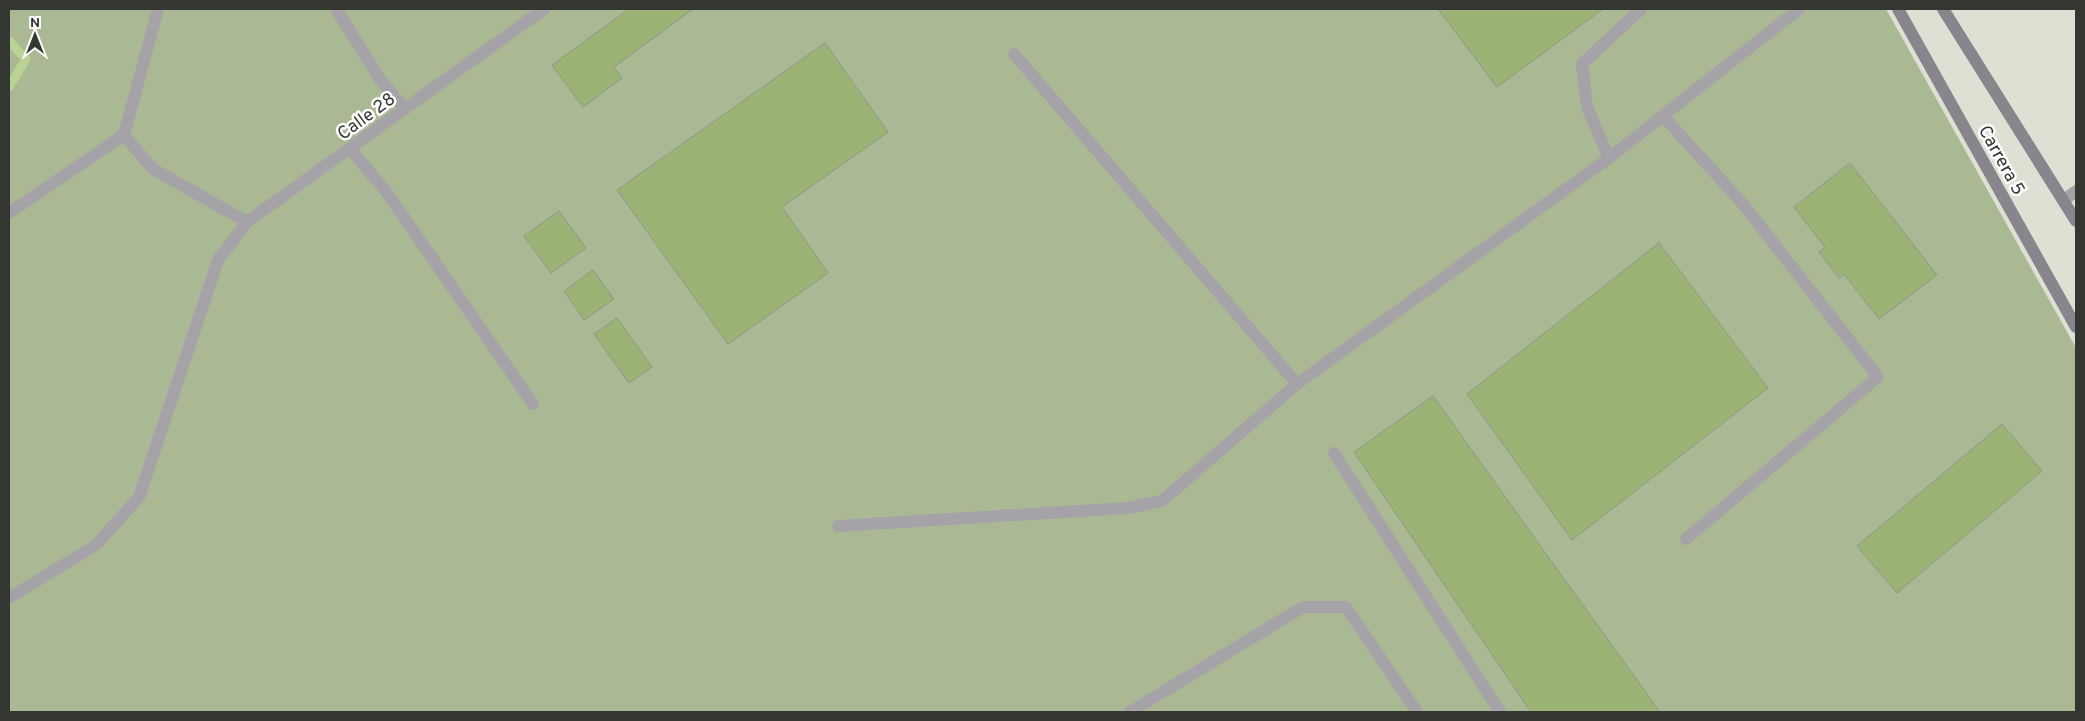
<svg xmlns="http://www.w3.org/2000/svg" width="2085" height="721" font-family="Overpass,sans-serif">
	<rect width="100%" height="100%" fill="#dce1d3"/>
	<!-- green -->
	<path fill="#aab994" d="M9,9H1886L2076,348V712H9Z"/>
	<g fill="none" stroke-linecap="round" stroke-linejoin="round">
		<!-- stream -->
		<path stroke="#bad294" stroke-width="9" d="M9,41L26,59L9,87"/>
	</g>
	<!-- building -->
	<g fill="#9cb376" stroke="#909688">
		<path d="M629,9H693L614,67L622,78L583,107L552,65Z"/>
		<path d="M1438,9H1603L1497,87Z"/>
		<path d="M825,43L888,132L782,207L828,273L728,344L617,190Z"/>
		<path d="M1850,163L1937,275L1879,319L1844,274L1839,278L1819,252L1825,247L1794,207Z"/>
		<path d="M559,211L586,248L551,273L524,236Z"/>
		<path d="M1659,243L1768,388L1572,540L1467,394Z"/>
		<path d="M593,270L614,299L584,320L564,291Z"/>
		<path d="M617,318L652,367L629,383L594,334Z"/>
		<path d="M1433,396L1549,558L1660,712H1531L1354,452Z"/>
		<path d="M2002,424L2042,471L1897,593L1857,546Z"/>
	</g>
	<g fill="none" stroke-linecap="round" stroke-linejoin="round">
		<!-- service -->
		<g stroke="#a5a2a8" stroke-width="12">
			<path d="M158,9L124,135L153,169L247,222"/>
			<path d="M336,9L380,79L405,109"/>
			<path d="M1014,54L1297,384L1609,158L1799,9"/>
			<path d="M1663,116L1743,204L1878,377L1686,539"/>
			<path d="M350,149L385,190L533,404"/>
			<path d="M1609,158L1587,107L1582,64L1641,9"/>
			<path d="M9,213L124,135"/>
			<path d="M1334,453L1500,712"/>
			<path d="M838,526L1128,508L1162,501L1297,384"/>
			<path d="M1130,712L1303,607H1346L1417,712"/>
		</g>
		<!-- minor -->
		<g stroke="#a5a2a8" stroke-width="12">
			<path d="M2064,200L2076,191"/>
			<path d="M9,598L96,545L139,497L218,260L247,222L544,9"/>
		</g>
		<!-- secondary -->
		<g stroke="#89858d" stroke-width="12">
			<path d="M1898,9L2076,327"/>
			<path d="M1943,9L2076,221"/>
		</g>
	</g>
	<g text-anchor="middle" stroke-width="5" stroke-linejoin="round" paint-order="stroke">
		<!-- street labels -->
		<g font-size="18" fill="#343731" stroke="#fff">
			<text transform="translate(366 116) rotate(-36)" y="6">Calle 28</text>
			<text transform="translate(2002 160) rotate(61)" y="6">Carrera 5</text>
		</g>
	</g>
	<!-- border -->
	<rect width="2085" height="721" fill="none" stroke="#343731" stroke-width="20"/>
	<!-- north arrow -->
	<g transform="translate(35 35)" stroke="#ffffff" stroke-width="4" paint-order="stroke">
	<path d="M0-4L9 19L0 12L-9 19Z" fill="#343731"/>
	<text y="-8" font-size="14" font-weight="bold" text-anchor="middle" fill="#343731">N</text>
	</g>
</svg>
